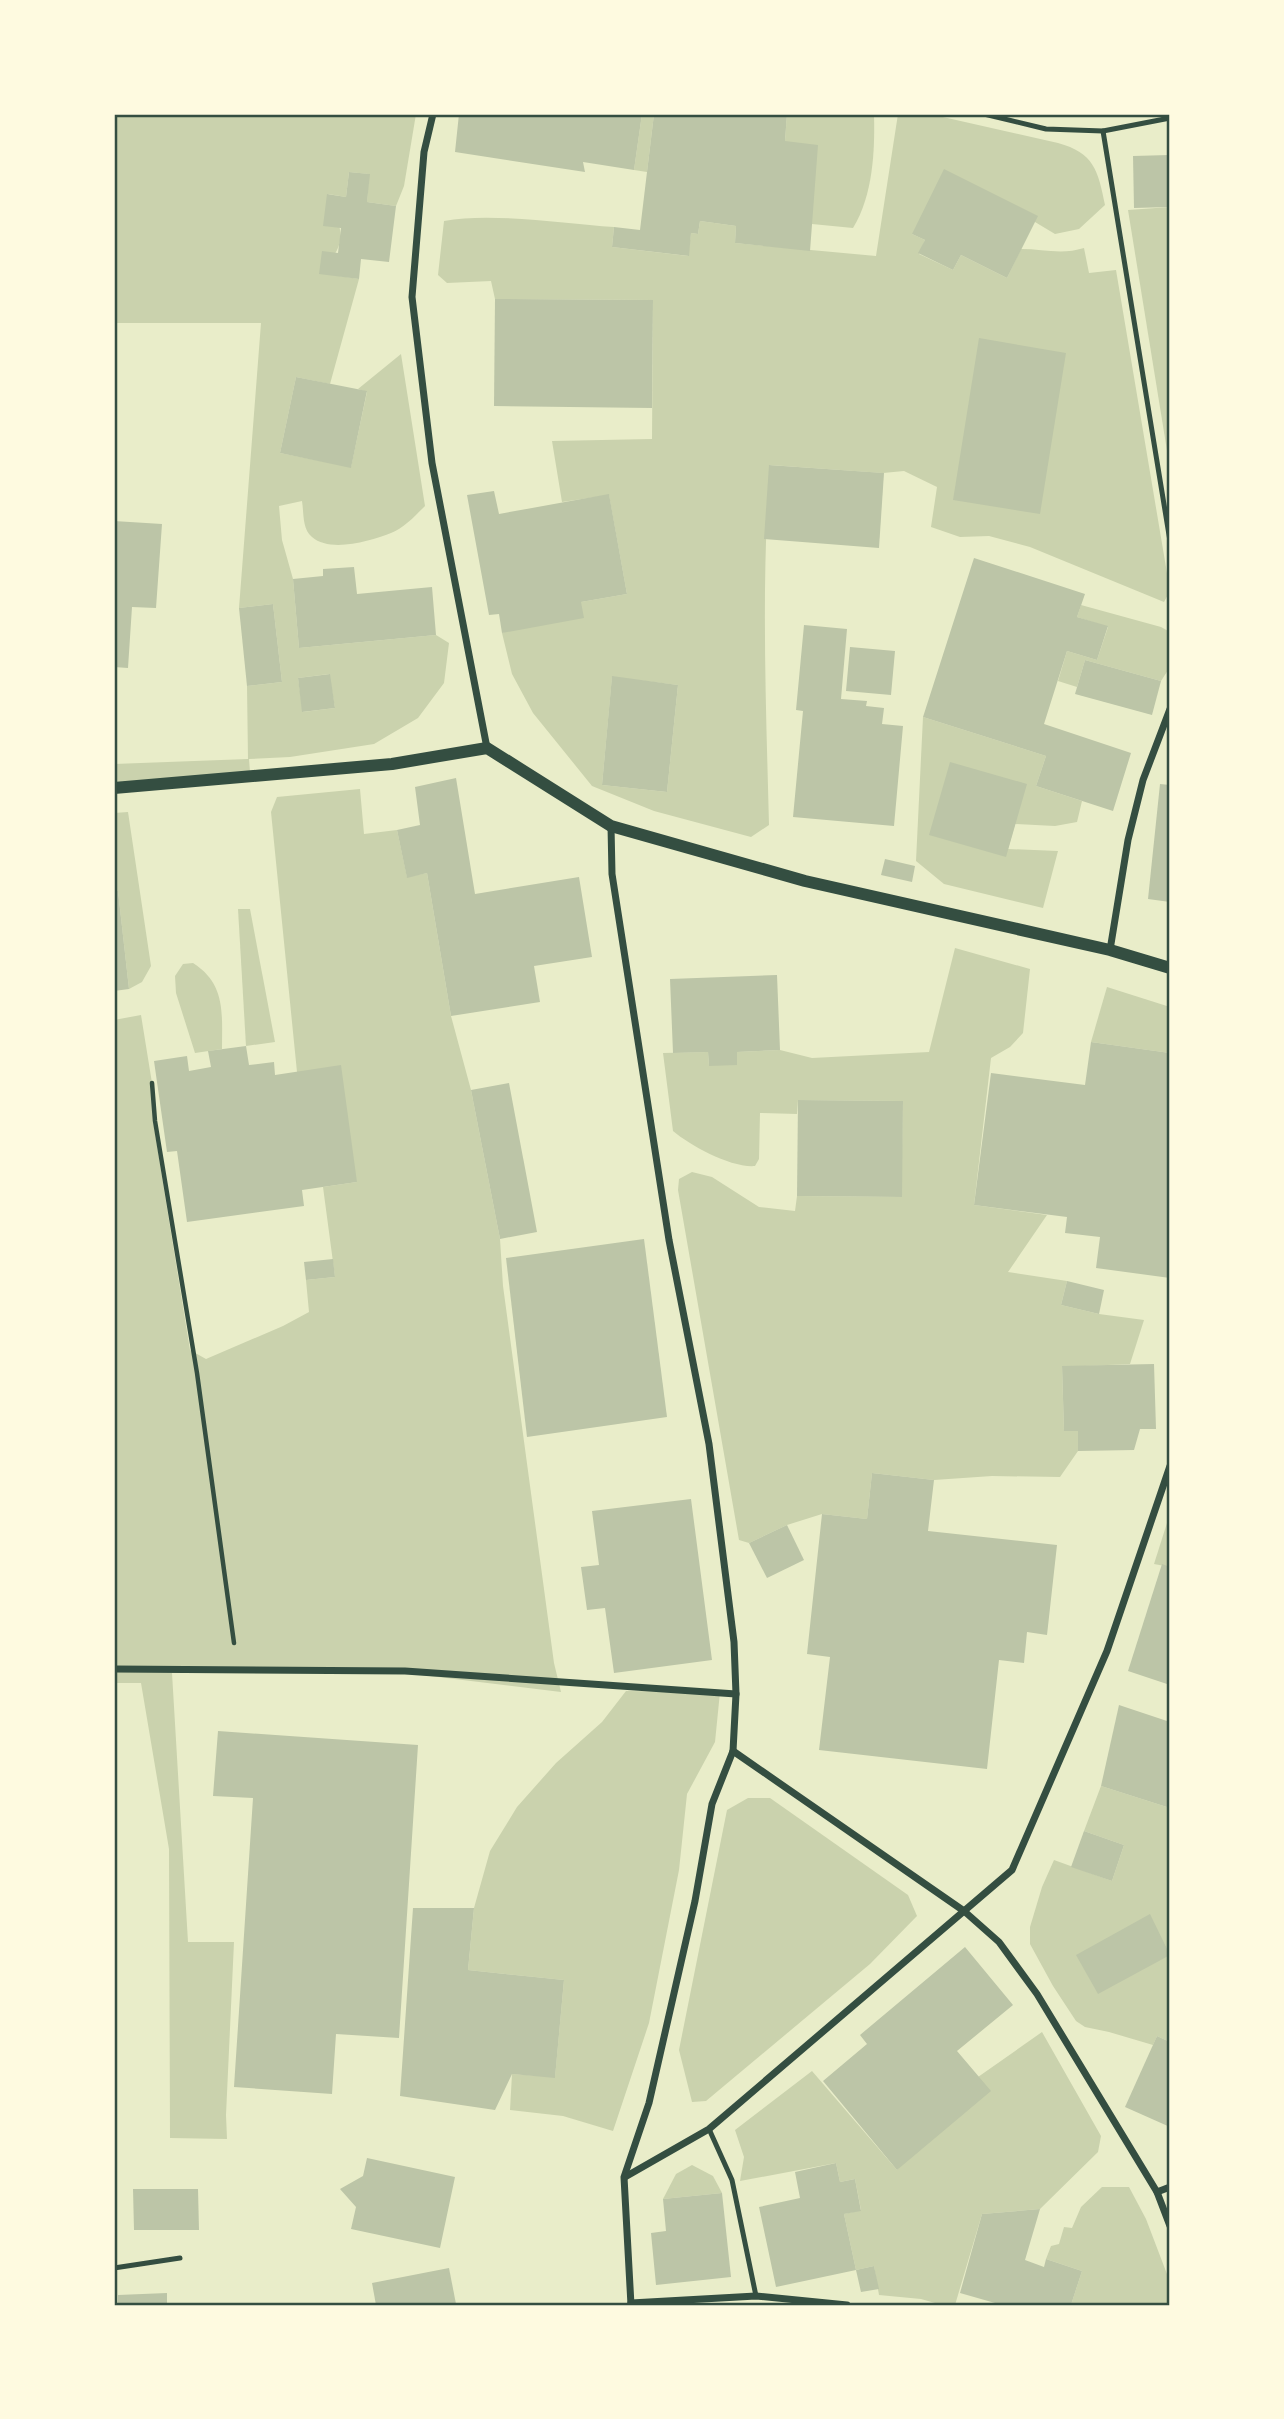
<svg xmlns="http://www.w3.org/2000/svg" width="1284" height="2419" font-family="'Exo 2',sans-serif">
	<rect width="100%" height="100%" fill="#e9edc9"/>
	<!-- green -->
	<g fill="#cad2ad" fill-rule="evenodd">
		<path d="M114,114H416L404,186L396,206L367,202L369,174L349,172L346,197L328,194C343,233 349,241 320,273L359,279L330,384L296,377L280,453L351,467L367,392L358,389L401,354L425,506C415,516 404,528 391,533C371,541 330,553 312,537C302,529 304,513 302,501L279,506L282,540L293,579L299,648L436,635L449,643L444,683L418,718L374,744L290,757L249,759L250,772L114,785V764L248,759L247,686L282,682L273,604L239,608L261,323H114ZM329,674L335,708L303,712L298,678Z"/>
		<path d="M642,114H654L647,172L634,170Z"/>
		<path d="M787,114H874C875,151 873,195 853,228L812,224L785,141Z"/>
		<path d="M898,114L934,115L1058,143C1094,153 1098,170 1105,205L1079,229L1055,234L1035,222L912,234L925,240L919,254L953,270L961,255L1007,278L1021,249C1043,249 1062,255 1084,248L1089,273L1116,270L1170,591L1164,602L1030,547L989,536L960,537L931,527L937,487L904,471L883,473L770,465C761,585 766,705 769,825L751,837L654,811L592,786L533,713L512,674L502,633L581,602L627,594L609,495L562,502L552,441L652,439L653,300L495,299L491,281L447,283L438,275L444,221C492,212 564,224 614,227L612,247L688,256L691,233L698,234L700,221L736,226L735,243L876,256ZM612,677L678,685L667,792L602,785Z"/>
		<path d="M1170,207V469L1128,210Z"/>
		<path d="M1081,605L1161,627L1170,632V667L1161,681L1085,660L1077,687L1058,681L1067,651L1097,660L1108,627L1077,617Z"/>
		<path d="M923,717L1046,756L1036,786L1082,801L1077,822L1055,826L1015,824L1008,849L1058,851L1043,908L944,884L916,861Z"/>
		<path d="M360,789L364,834L397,830L407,877L427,873L451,1016L471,1090L500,1239L503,1286L554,1663L561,1692L405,1673H172L188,1942H234L226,2115L227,2139L170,2138L169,1849L141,1683H114V1020L141,1015L152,1083L153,1121L190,1350L206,1359L283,1326L309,1312L306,1280L335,1277L323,1187L357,1182L297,1072L271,812L277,797Z"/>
		<path d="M128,812L151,966L142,982L129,989L118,891H114V813Z"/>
		<path d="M238,909H250L275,1042L246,1046Z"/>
		<path d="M955,948L1030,969L1023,1033L1010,1047L991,1058L974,1205L1047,1215L1008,1272L1067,1281L1061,1305L1099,1314L1144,1320L1130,1364L1062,1367L1064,1431H1078V1451L1060,1477L992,1476L934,1480L872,1473L867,1519L822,1514L787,1525L749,1543L739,1540L678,1190L679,1179L692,1172L712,1177L759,1207L795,1211L797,1196L901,1197L903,1101L798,1100L797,1114L760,1113L759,1159L755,1166C731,1168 691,1146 673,1131L663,1053L708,1052L709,1066L737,1052L780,1050L812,1058L929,1052Z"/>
		<path d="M193,963C226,984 222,1014 222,1049L195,1053L176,993L175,976L183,964Z"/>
		<path d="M1107,987L1170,1007V1053L1091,1042Z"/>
		<path d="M1170,1522V1567L1154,1564L1167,1523Z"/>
		<path d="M626,1691L720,1692L715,1742L687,1794L679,1870L649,2023L613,2131L563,2116L510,2110L512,2074L555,2077L564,1980L468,1970L474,1908L490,1851L517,1807L556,1763L602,1722Z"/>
		<path d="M1101,1786L1170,1808V2042L1157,2036L1153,2045L1109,2032L1085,2027L1076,2021L1053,1986L1030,1944V1927L1042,1887L1054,1860L1112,1881L1124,1845L1084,1831Z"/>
		<path d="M748,1798H770L908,1895L917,1916L870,1964L706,2101L692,2102L679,2050L727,1810Z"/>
		<path d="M1042,2032L1101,2136L1098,2152L1040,2209L982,2214L955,2305H942L921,2299L879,2295L874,2266L856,2270L844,2214L861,2210L855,2179L840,2182L836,2163L740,2181L744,2157L735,2130L812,2071L897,2170L978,2077Z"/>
		<path d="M692,2165L713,2176L722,2193L663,2199L676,2174Z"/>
		<path d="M1102,2187H1129L1146,2219L1170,2282V2305H1071L1082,2271L1046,2259L1051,2246L1059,2244L1064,2227L1072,2228L1081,2207Z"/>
	</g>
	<!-- building -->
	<g fill="#bcc5a7">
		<path d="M459,114H642L634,170L583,162L585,172L455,152Z"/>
		<path d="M654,114H787L785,141L818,145L810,251L735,243L736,226L700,221L698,234L691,233L689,256L612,247L614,227L640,230Z"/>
		<path d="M1169,155L1170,207L1134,208L1133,156Z"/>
		<path d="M944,169L1038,216L1007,278L961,255L953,270L918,253L925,240L912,234Z"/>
		<path d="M349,172L370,174L367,202L396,206L389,262L361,259L359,279L319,274L322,251L338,253L341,228L323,226L327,194L346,197Z"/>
		<path d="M495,299L653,300L652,408L494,406Z"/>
		<path d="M979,338L1066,353L1040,514L953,500Z"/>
		<path d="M296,377L367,391L351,468L280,453Z"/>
		<path d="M769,465L884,473L879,548L764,539Z"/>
		<path d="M494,491L499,514L609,494L627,594L581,602L584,618L502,633L499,614L489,615L467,495Z"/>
		<path d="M114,521L162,524L156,608L132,607L128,668L114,667Z"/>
		<path d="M974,558L1085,594L1077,617L1108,626L1097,660L1067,651L1044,724L1131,753L1113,811L1036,786L1046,756L923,717Z"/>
		<path d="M354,567L357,594L432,587L436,635L299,648L293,579L323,576V569Z"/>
		<path d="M273,604L282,682L247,686L239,608Z"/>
		<path d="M804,625L847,629L841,699L867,701L866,706L884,708L882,724L903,726L894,826L793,817L803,711L796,710Z"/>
		<path d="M850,647L895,651L891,695L846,691Z"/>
		<path d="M1085,660L1161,681L1152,715L1075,694Z"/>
		<path d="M330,674L335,708L302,712L298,678Z"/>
		<path d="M612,676L678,685L667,792L602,785Z"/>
		<path d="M950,762L1027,784L1006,857L929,835Z"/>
		<path d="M456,778L475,894L579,877L592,957L534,966L540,1002L451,1016L427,873L407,878L397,830L420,825L415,787Z"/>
		<path d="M1160,784L1170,785V902L1148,899Z"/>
		<path d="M885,859L915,866L912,882L881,875Z"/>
		<path d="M114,891H118L129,989L114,991Z"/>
		<path d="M777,975L780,1050L737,1052V1065L709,1066L708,1052L673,1053L670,979Z"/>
		<path d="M1091,1042L1170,1053V1278L1096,1268L1100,1237L1065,1233L1067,1217L974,1205L991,1073L1085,1085Z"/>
		<path d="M246,1046L249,1065L274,1062L275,1075L341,1065L357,1182L302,1190L304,1206L187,1222L177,1151L167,1152L154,1061L187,1056L189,1071L211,1067L208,1051Z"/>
		<path d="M509,1083L537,1232L500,1239L471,1090Z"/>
		<path d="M798,1100L903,1101L902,1197L797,1196Z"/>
		<path d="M644,1239L667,1417L527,1437L506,1258Z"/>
		<path d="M333,1259L335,1277L306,1280L304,1262Z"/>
		<path d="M1067,1281L1104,1290L1099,1314L1061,1305Z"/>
		<path d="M1154,1364L1156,1429H1140L1134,1450L1078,1451V1431H1064L1062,1366Z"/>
		<path d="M872,1473L934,1480L928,1531L1057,1545L1047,1635L1027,1632L1024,1663L999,1660L987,1769L819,1750L830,1657L807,1654L822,1514L867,1519Z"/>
		<path d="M691,1499L712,1660L614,1673L605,1608L587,1610L581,1567L599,1565L592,1511Z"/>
		<path d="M787,1525L804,1560L767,1578L749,1543Z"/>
		<path d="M1162,1564L1170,1567V1685L1128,1671Z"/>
		<path d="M1119,1705L1170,1722V1808L1101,1786Z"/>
		<path d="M218,1731L418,1745L399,2038L336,2034L332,2094L234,2087L253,1798L213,1796Z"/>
		<path d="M1084,1831L1124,1845L1112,1881L1071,1867Z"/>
		<path d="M413,1908H474L468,1970L564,1980L555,2078L512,2074L495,2110L400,2096Z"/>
		<path d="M1150,1914L1170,1955L1098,1994L1076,1955Z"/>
		<path d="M965,1947L1013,2005L957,2051L991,2091L897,2170L823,2081L867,2044L860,2035Z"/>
		<path d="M1157,2036L1170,2042V2127L1125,2107Z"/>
		<path d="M367,2158L455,2177L440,2248L351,2229L356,2207L340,2189L363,2176Z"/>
		<path d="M836,2163L840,2182L855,2179L861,2211L844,2214L856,2270L874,2266L879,2289L861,2292L856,2270L776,2287L759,2207L800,2198L795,2172Z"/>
		<path d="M133,2189H198L199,2230H134Z"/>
		<path d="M722,2193L731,2277L656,2285L651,2233L666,2231L663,2199Z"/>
		<path d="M1040,2209L1025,2260L1044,2267L1046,2259L1082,2271L1071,2305H1002L960,2293L982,2214Z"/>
		<path d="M449,2268L456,2304L376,2305L372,2283Z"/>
		<path d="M167,2293V2305H118V2295Z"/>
	</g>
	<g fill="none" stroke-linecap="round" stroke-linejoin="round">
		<!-- path -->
		<path stroke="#344e41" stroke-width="4.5" d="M152,1083L155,1121L197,1373L234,1643"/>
		<!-- service -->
		<g stroke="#344e41" stroke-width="5">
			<path d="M984,114L1046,129L1103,131L1170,118"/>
			<path d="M1103,131L1170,541"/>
			<path d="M709,2129L732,2180L756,2296"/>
			<path d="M114,2268L180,2258"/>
		</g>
		<!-- minor -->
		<g stroke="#344e41" stroke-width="7">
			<path d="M433,114L424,152L412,297L432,463L487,748"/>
			<path d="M611,826L612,874L669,1240L709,1444L734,1642L736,1694L733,1751L712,1804L695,1901L649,2103L624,2177L631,2305"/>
			<path d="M1110,950L1128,840L1143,780L1170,709"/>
			<path d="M114,1669L405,1671L736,1694"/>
			<path d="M733,1751L964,1911L999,1942L1037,1994L1157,2192L1170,2226"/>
			<path d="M625,2177L709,2129L1012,1870L1107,1651L1170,1466"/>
			<path d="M1157,2192L1170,2187"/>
			<path d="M631,2303L756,2296L847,2305"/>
		</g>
		<!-- tertiary -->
		<path stroke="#344e41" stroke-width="12" d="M114,788L392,764L487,748L611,826L805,881L1110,950L1170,968"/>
	</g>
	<!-- border -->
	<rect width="1284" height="2419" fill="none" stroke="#fefae0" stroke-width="231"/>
	<rect x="116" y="116" width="1052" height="2188" fill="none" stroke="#344e41" stroke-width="2.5"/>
</svg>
